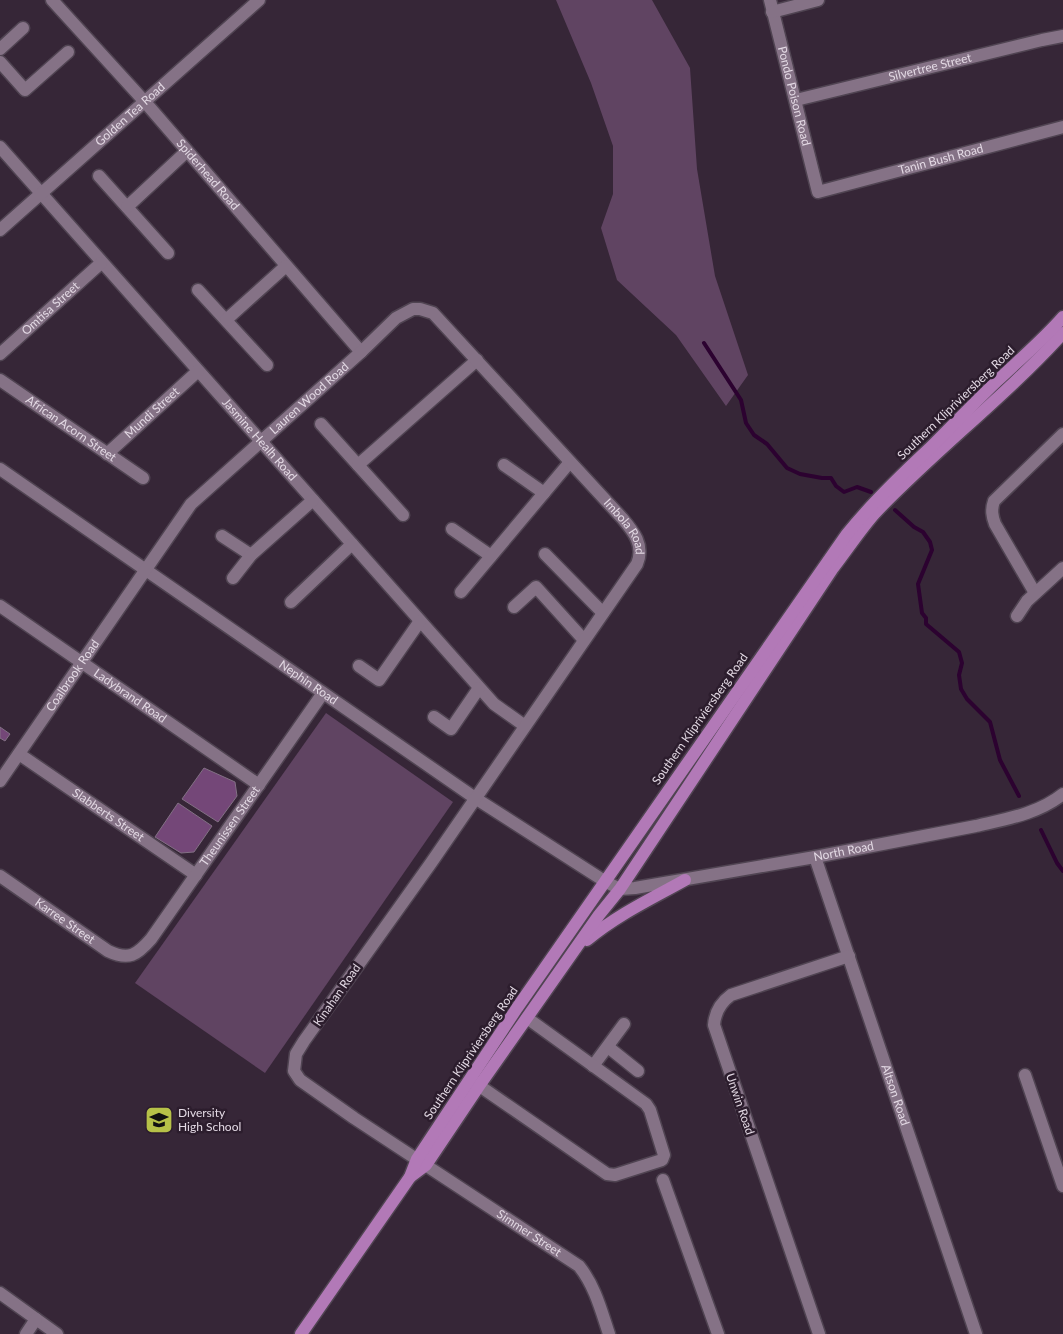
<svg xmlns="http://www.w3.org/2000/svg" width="1063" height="1334" font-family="Lato,sans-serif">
	<rect width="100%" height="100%" fill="#362637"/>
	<!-- green -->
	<g fill="#604462">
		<path d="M556,0H652L690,68L697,169L715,276L748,375L726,406L676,335L617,280L601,228L613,194V146L591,83Z"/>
		<path d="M326,713L453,802L265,1073L135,983Z"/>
	</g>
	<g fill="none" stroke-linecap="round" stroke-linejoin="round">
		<!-- stream -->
		<g stroke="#2c0230" stroke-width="4">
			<path d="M704,343L741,400L746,423L754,435L767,444L787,468L800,474L822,478H831L836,486L844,492L857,487L871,492"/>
			<path d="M895,510L914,527L923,532L930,542L932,550L918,584L922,613L926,618V624L959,652L962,663L959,675L961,689L967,699L990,722L1000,760L1019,796"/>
			<path d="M1041,830L1057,863L1063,871"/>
		</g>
	</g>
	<!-- building -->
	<g fill="#744778" stroke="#827084">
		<path d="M0,727L10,734L5,741L0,738Z"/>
		<path d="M204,768L235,782L237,796L218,822L182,799Z"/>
		<path d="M178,803L212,826L194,852L181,853L155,837Z"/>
	</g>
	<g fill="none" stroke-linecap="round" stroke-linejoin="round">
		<defs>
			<g id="minor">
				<path id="s1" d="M52,0L145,102L361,352"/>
				<path id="s2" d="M770,0L818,192L1063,127"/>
				<path d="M772,12L818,0"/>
				<path d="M0,49L23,28"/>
				<path d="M0,62L25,90L68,52"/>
				<path id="s3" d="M796,100L1042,40L1063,36"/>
				<path id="s4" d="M0,147L494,704L525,726"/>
				<path d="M99,176L168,253"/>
				<path d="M127,207L187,151"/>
				<path id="s5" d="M0,230L259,0"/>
				<path d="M198,290L267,365"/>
				<path d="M226,320L286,266"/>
				<path id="s6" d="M0,354L101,263"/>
				<path id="s7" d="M0,380L143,478"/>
				<path d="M321,424L403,515"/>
				<path id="s8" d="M107,454L198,371"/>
				<path d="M358,465L477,360"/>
				<path d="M504,465L544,493"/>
				<path id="s9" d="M0,469L475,798L606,882L620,889L635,888L815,857L976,826C1006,819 1038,814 1063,794"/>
				<path d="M452,529L491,556"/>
				<path d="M222,536L251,555"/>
				<path d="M545,554L603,613"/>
				<path d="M233,578L251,555L313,500"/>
				<path d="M461,592L570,462"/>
				<path d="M1035,593L995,524C992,516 991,510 994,501L1063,434"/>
				<path d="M291,602L352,544"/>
				<path id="s10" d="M0,606L259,785"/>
				<path d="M514,607L536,587L584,640"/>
				<path d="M1017,616L1027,601L1063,568"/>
				<path d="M359,666L379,680L420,621"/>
				<path d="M434,717L451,729L479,688"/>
				<path id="s11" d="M19,754L196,875"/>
				<path id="s12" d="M0,781L191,504L361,352L396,318L413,309H420L433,313L622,518C633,531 645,545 637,564L431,863L304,1041L296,1054L294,1071L300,1080L354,1118L579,1266C595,1286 601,1310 609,1334"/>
				<path id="s13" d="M815,857L976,1334"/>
				<path id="s14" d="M0,876L108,951C129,961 137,955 151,939L323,693"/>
				<path d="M608,1047L638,1071"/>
				<path d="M593,1066L624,1024"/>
				<path d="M1025,1075L1063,1186"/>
				<path d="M471,1080L607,1174L615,1175L662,1160L664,1155L650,1110L646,1104L527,1018"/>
				<path d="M663,1180L718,1334"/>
				<path d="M0,1293L57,1334"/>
				<path d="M26,1334L36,1319"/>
				<path d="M819,1334L714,1025C715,1012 720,1003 731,995L849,956"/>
			</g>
			<g id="major">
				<path d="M587,940C617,915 651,899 685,880"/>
				<path d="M410,1177L426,1165L479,1086L599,915L620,889L833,568C847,550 860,530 875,513C935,450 1005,397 1063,333"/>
				<path d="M301,1334L410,1177L417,1159L517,1008L847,534C872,503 900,476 929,449C952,426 974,403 997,381C1019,360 1043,340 1063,317"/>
			</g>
		</defs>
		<!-- minor casing -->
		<use href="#minor" stroke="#504452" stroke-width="15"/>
		<!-- major casing -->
		<use href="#major" stroke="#504452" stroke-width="15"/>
		<!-- minor -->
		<use href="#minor" stroke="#857286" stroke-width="12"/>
		<!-- major -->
		<use href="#major" stroke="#b279b7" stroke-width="12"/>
	</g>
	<!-- icons -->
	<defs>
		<symbol id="school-square" viewBox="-11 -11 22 22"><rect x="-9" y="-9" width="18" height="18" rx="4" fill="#b6c148" stroke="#2c1d2d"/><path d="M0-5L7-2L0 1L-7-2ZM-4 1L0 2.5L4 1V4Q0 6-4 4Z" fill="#111"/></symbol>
	</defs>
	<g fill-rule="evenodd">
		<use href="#school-square" x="143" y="1104" width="32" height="32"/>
	</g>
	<g text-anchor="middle" stroke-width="5" stroke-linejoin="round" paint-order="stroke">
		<!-- street labels -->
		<g font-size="12" fill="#e3d9e4" stroke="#2c1d2d">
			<text dy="4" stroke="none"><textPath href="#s3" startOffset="138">Silvertree Street</textPath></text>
			<text dy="4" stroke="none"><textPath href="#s2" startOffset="99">Pondo Poison Road</textPath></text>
			<text dy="4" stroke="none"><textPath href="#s5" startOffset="174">Golden Tea Road</textPath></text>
			<text dy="4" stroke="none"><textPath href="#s2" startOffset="325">Tanin Bush Road</textPath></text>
			<text dy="4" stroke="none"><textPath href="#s1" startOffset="234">Spiderhead Road</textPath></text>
			<text dy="4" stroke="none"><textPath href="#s6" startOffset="68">Omtisa Street</textPath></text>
			<text dy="4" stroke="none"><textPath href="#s12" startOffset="495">Lauren Wood Road</textPath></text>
			<text transform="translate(956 403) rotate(-44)" y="4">Southern Klipriviersberg Road</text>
			<text dy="4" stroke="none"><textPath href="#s8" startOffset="61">Mundi Street</textPath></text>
			<text dy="4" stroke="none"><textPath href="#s7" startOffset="86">African Acorn Street</textPath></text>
			<text dy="4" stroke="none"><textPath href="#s4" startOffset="391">Jasmine Healh Road</textPath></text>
			<text dy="4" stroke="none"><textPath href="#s12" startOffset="941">Imbola Road</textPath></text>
			<text dy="4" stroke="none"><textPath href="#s12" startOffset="128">Coalbrook Road</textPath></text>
			<text dy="4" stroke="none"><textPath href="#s9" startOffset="375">Nephin Road</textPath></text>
			<text dy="4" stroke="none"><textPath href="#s10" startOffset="158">Ladybrand Road</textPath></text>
			<text transform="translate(700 719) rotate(-55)" y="4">Southern Klipriviersberg Road</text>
			<text dy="4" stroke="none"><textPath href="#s11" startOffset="108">Slabberts Street</textPath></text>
			<text dy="4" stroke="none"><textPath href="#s14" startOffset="319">Theunissen Street</textPath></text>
			<text dy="4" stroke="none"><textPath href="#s9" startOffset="976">North Road</textPath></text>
			<text dy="4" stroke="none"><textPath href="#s14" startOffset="79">Karree Street</textPath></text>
			<text transform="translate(337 995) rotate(-55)" y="4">Kinahan Road</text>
			<text transform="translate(471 1053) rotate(-56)" y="4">Southern Klipriviersberg Road</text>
			<text dy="4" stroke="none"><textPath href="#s13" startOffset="251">Altson Road</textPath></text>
			<text transform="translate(740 1104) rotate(71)" y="4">Unwin Road</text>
			<text dy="4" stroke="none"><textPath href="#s12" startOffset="1884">Simmer Street</textPath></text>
		</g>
		<!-- poi labels -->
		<g font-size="12" fill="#e3d9e4" stroke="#2c1d2d" text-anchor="start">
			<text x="178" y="1117">Diversity<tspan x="178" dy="14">High School</tspan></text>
		</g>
	</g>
</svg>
